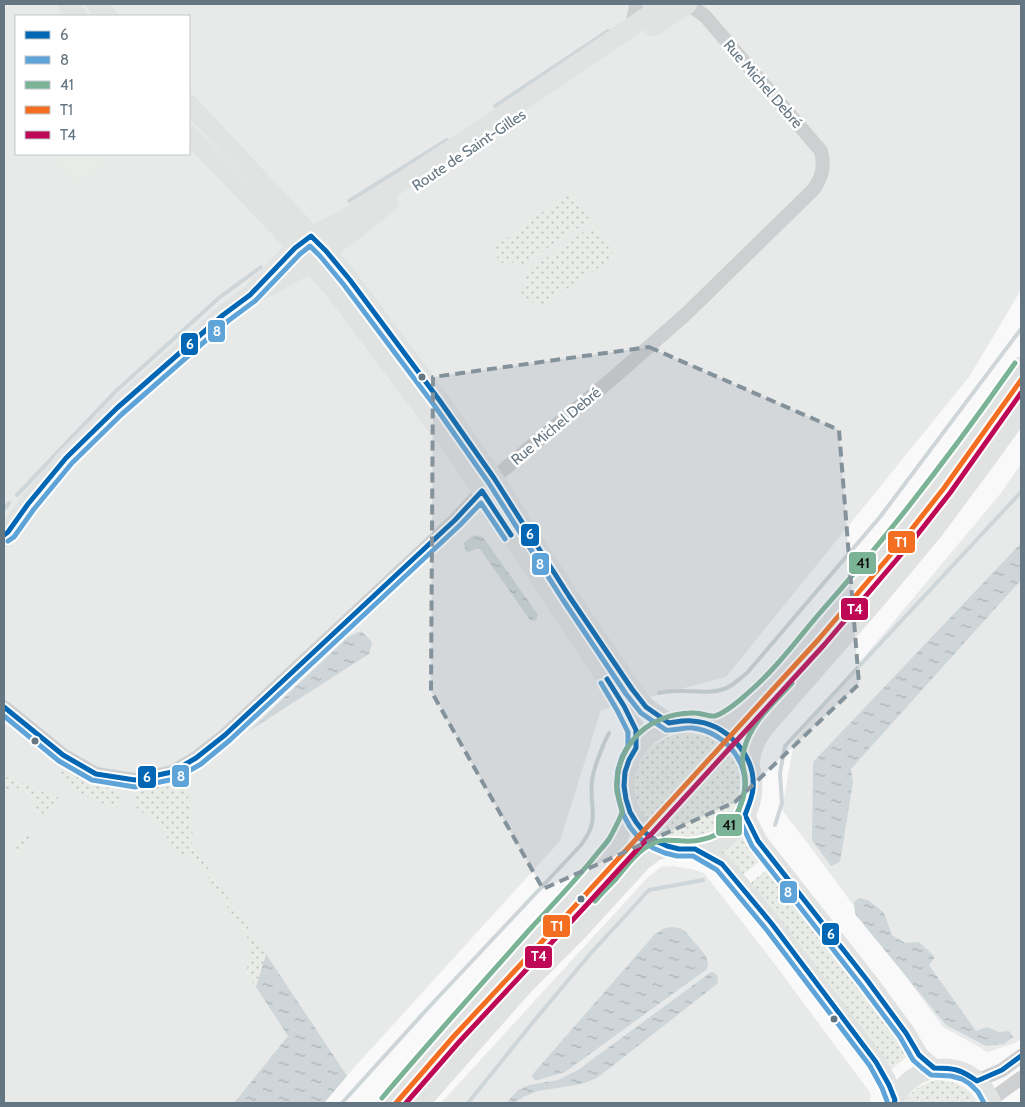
<svg xmlns="http://www.w3.org/2000/svg" width="1025" height="1107" font-family="Cabin,sans-serif">
	<defs>
		<pattern id="grass-dots" width="8" height="8" patternUnits="userSpaceOnUse" patternTransform="scale(1.25)"><rect width="8" height="8" fill="#e8ebe6"/><path d="M2 2h.1M6 6h.1" fill="none" stroke="#c0c3c0" stroke-width="1.8" stroke-linecap="round"/></pattern>
		<pattern id="water-ripples" width="26" height="14" patternUnits="userSpaceOnUse" patternTransform="scale(1.25)"><rect width="26" height="14" fill="#ced6d9"/><path d="M2 4q2-2 4 0t4 0M15 11q2-2 4 0t4 0" fill="none" stroke="#abb2b5"/></pattern>
	</defs>
	<rect width="100%" height="100%" fill="#f9f9f9"/>
	<!-- built -->
	<g fill="#e8e9e9" fill-rule="evenodd">
		<path d="M4,4H1021V290L969,377L726,677L601,710L560,841L352,1070L324,1103H4ZM16,16H189V154H16Z"/>
		<path d="M1021,464V1039L1015,1043L988,1052L943,1027L812,849L782,810L794,741L1001,493Z"/>
		<path d="M673,866L691,869L704,873L774,963L871,1094L870,1103H441L648,877L661,867Z"/>
	</g>
	<!-- grass -->
	<g fill="url(#grass-dots)">
		<path d="M572,193L590,220L520,267L512,262L501,263L490,247L494,243L497,245L527,225L526,223Z"/>
		<path d="M594,225L615,257L539,307L536,305L533,302L527,303L520,293C525,286 527,281 524,273Z"/>
		<path d="M679,733C695,733 705,734 719,742L645,822C643,819 640,816 638,813C627,791 634,759 654,745C662,739 670,736 679,733Z"/>
		<path d="M731,753C745,771 747,795 737,815L733,812L726,822L717,830L720,834C695,847 683,847 657,834Z"/>
		<path d="M64,770C71,771 75,776 82,778C94,783 106,785 119,787L120,789L118,807L114,808L76,792L74,787L61,773L60,771Z"/>
		<path d="M4,776L62,799C53,811 49,819 33,810L37,801L13,785L8,790L4,788Z"/>
		<path d="M180,777L186,779C188,791 189,804 190,816C191,826 194,834 192,844L266,954L256,987L245,972L249,964V940L189,849L181,858L158,824L148,815L140,811L135,806L134,800L136,795L141,788L147,784Z"/>
		<path d="M746,831L763,859L740,877L716,854C729,848 738,842 746,831Z"/>
		<path d="M24,835H27L30,838L15,858L13,853Z"/>
		<path d="M770,867L912,1054L899,1063L889,1072L747,886Z"/>
		<path d="M936,1080C955,1081 968,1085 978,1103H904C913,1089 920,1085 936,1080Z"/>
	</g>
	<!-- garden -->
	<path fill="#e8ebe6" d="M50,154H111L79,183Z"/>
	<!-- water -->
	<g fill="url(#water-ripples)">
		<path d="M474,535L483,537L538,615L536,621L530,620L480,549H476L467,553L463,543Z"/>
		<path d="M1021,543V580L851,769L853,782L840,862L831,866L812,840L813,762Z"/>
		<path d="M361,631L372,642L369,654L249,731L348,637Z"/>
		<path d="M859,898L868,900L884,913L892,935L905,943L919,942L935,957L929,965L976,1031L987,1027L999,1032L1009,1031L1013,1037L1004,1044L986,1046L946,1025L855,914L854,902Z"/>
		<path d="M671,927L680,928L686,932L706,956L708,964L707,969L565,1072L538,1080C534,1080 533,1079 532,1075L655,934L663,929Z"/>
		<path d="M266,954L347,1076L324,1103H234L288,1036L256,987Z"/>
		<path d="M711,972C718,973 719,978 717,984L597,1078L582,1084L538,1091L523,1097L515,1103H506L518,1090L529,1085L558,1080L578,1070Z"/>
	</g>
	<g fill="none" stroke-linecap="round" stroke-linejoin="round">
		<!-- stream -->
		<g stroke="#ced6d9" stroke-width="4">
			<path d="M495,106L608,31"/>
			<path d="M349,201L447,140"/>
			<path d="M17,495L116,391L220,297L261,267"/>
			<path d="M4,509L9,503"/>
			<path d="M659,693C680,687 705,696 724,689C733,686 739,679 747,673L880,517L1021,329"/>
			<path d="M775,825L782,803L780,773L785,746L1021,492"/>
			<path d="M342,1103L429,1007L581,845C601,818 589,810 592,781C593,770 603,744 609,733"/>
			<path d="M468,1103L534,1021L591,953L649,890L703,880"/>
		</g>
		<!-- minor -->
		<g stroke="#cecfd0" stroke-width="14">
			<path d="M631,28L636,7L635,4"/>
			<path d="M4,707L63,755L96,774L135,780L172,772L196,758L225,735L455,520L494,478L536,442L612,379L686,314L814,189C822,177 825,166 821,151L705,16L688,4"/>
			<path d="M977,1081L1002,1070L1021,1056"/>
			<path d="M993,1103L996,1096L1021,1078"/>
		</g>
		<!-- secondary -->
		<g stroke="#e1e2e2" stroke-width="19">
			<path d="M67,4L78,16"/>
			<path d="M96,4L108,16"/>
			<path d="M653,27L688,4"/>
			<path d="M189,104L326,251L350,280L440,401L494,478L569,596L632,689L646,707L669,723"/>
			<path d="M189,134L278,227L335,291L455,451L624,706L636,730V748"/>
			<path d="M261,290C309,269 349,234 389,203"/>
			<path d="M4,538L28,504L66,458L117,408L223,315L250,295L295,248L311,236L343,220L464,141L665,4"/>
			<path d="M745,815L758,841L867,980L906,1033L919,1055L926,1062L934,1068"/>
			<path d="M695,849L722,864L737,881L772,924L876,1062L886,1079L895,1100"/>
			<path d="M894,1103C905,1071 947,1057 974,1078C983,1085 988,1094 992,1103"/>
		</g>
		<!-- primary -->
		<g stroke="#e1e2e2" stroke-width="21">
			<circle cx="688" cy="785" r="64"/>
			<path d="M711,725L727,718L755,696L785,665L846,597L915,512L980,427L1021,367"/>
			<path d="M749,764C751,747 754,742 763,728L872,603L933,530L985,460L1021,410"/>
			<path d="M388,1103L444,1037L552,916L586,880L615,843L630,812"/>
			<path d="M419,1103L524,984L578,930L642,860L654,851L667,846"/>
		</g>
		<defs>
			<g id="bus-1">
				<path d="M4,535L8,532L28,504L66,458L117,408L223,315L250,295L295,248L311,236L326,251L350,280L440,401L494,478L569,596L632,689L646,707L669,723C677,722 684,720 692,721C726,723 756,755 753,789C752,798 748,807 745,815L758,841L867,980L906,1033L919,1055L934,1068C954,1068 960,1069 977,1081L1002,1070L1021,1056"/>
				<path d="M607,679L624,706L636,730V748L629,760L625,772L624,786L626,799L630,812L636,822L643,831L656,841L667,846L679,849H695L722,864L772,924L876,1062L889,1085L895,1100L894,1103"/>
				<path d="M4,707L63,755L96,774L135,780L172,772L196,758L225,735L455,520L482,491L511,535"/>
			</g>
			<g id="bus-2">
				<path d="M8,541L14,537L34,509L72,463L122,414L228,321L255,301L300,254L310,246L320,256L344,285L434,405L488,482L563,600L626,694L641,713L666,730C675,731 684,727 693,728C722,732 746,757 745,786C745,797 738,806 738,816L752,846L861,985L900,1037L913,1060L922,1068L931,1075L951,1076L962,1079L970,1084L978,1092L984,1103"/>
				<path d="M601,683L617,710L628,732V746L622,757L618,770L617,786L619,800L623,814L630,827L638,837L653,848L665,853L677,856H693L717,870L766,929L870,1066L882,1088L887,1101"/>
				<path d="M4,716L59,761L92,780L135,787L175,779L201,764L230,740L460,525L481,503L505,539"/>
			</g>
			<g id="bus-3">
				<path d="M595,901C602,893 609,886 616,879C627,865 638,850 654,843C665,838 673,841 684,841C700,842 718,837 729,825C740,812 747,793 745,776C743,767 741,759 744,750C750,723 774,703 792,683"/>
				<path d="M382,1098C431,1040 482,983 532,927C554,903 576,880 596,855C600,850 605,845 609,839C611,836 622,815 622,812C622,807 618,797 617,792C615,774 621,755 633,740C647,722 672,712 695,713C702,713 709,717 715,716C727,712 739,701 748,693C775,670 796,641 819,614C890,534 954,450 1015,363"/>
			</g>
			<path id="bus-4" d="M396,1103L454,1036L575,906L818,640L904,539L944,488L1021,380"/>
			<path id="bus-5" d="M406,1103L460,1041L581,911L824,645L910,544L950,493L1021,393"/>
		</defs>
		<!-- bus-1 casing -->
		<use href="#bus-1" stroke="#fff" stroke-width="9"/>
		<!-- bus-2 casing -->
		<use href="#bus-2" stroke="#fff" stroke-width="9"/>
		<!-- bus-3 casing -->
		<use href="#bus-3" stroke="#fff" stroke-width="9"/>
		<!-- bus-4 casing -->
		<use href="#bus-4" stroke="#fff" stroke-width="9"/>
		<!-- bus-5 casing -->
		<use href="#bus-5" stroke="#fff" stroke-width="9"/>
		<!-- bus-1 -->
		<use href="#bus-1" stroke="#0166b3" stroke-width="5"/>
		<!-- bus-2 -->
		<use href="#bus-2" stroke="#5fa4d9" stroke-width="5"/>
		<!-- bus-3 -->
		<use href="#bus-3" stroke="#7bb397" stroke-width="5"/>
		<!-- bus-4 -->
		<use href="#bus-4" stroke="#f36e21" stroke-width="5"/>
		<!-- bus-5 -->
		<use href="#bus-5" stroke="#be0855" stroke-width="5"/>
	</g>
	<!-- marked area -->
	<path fill="#84929c" fill-opacity="0.2" stroke="#84929c" stroke-width="4" stroke-dasharray="10 6" stroke-linejoin="round" d="M649,347L839,430L859,684L735,802L543,889L431,691L433,377Z"/>
	<!-- markers -->
	<g fill="#657683" stroke="#fff" stroke-width="2">
		<circle cx="422" cy="377" r="4.5"/>
		<circle cx="35" cy="741" r="4.5"/>
		<circle cx="581" cy="899" r="4.5"/>
		<circle cx="834" cy="1019" r="4.5"/>
	</g>
	<g text-anchor="middle" stroke-width="5" stroke-linejoin="round" paint-order="stroke">
		<!-- street labels -->
		<g font-size="15" fill="#657683" stroke="#fff">
			<text transform="translate(763 84) rotate(49)" y="5">Rue Michel Debré</text>
			<text transform="translate(469 150) rotate(-34)" y="5">Route de Saint-Gilles</text>
			<text transform="translate(556 426) rotate(-40)" y="5">Rue Michel Debré</text>
		</g>
	</g>
	<g stroke="#fff" stroke-width="2">
		<rect x="207" y="319" width="19" height="24" rx="5" fill="#5fa4d9"/>
		<rect x="180" y="332" width="19" height="24" rx="5" fill="#0166b3"/>
		<rect x="520" y="523" width="20" height="24" rx="5" fill="#0166b3"/>
		<rect x="887" y="530" width="29" height="24" rx="5" fill="#f36e21"/>
		<rect x="848" y="551" width="29" height="24" rx="5" fill="#7bb397"/>
		<rect x="531" y="552" width="19" height="24" rx="5" fill="#5fa4d9"/>
		<rect x="840" y="597" width="29" height="24" rx="5" fill="#be0855"/>
		<rect x="171" y="764" width="19" height="24" rx="5" fill="#5fa4d9"/>
		<rect x="137" y="765" width="20" height="24" rx="5" fill="#0166b3"/>
		<rect x="715" y="813" width="28" height="24" rx="5" fill="#7bb397"/>
		<rect x="779" y="880" width="19" height="24" rx="5" fill="#5fa4d9"/>
		<rect x="542" y="914" width="29" height="24" rx="5" fill="#f36e21"/>
		<rect x="821" y="922" width="19" height="24" rx="5" fill="#0166b3"/>
		<rect x="524" y="945" width="29" height="24" rx="5" fill="#be0855"/>
	</g>
	<g font-size="14" text-anchor="middle" font-weight="bold" fill="#fff">
		<text x="217" y="336">8</text>
		<text x="190" y="349">6</text>
		<text x="530" y="539">6</text>
		<text x="901" y="547">T1</text>
		<text x="540" y="569">8</text>
		<text x="855" y="614">T4</text>
		<text x="181" y="781">8</text>
		<text x="147" y="782">6</text>
		<text x="788" y="897">8</text>
		<text x="557" y="931">T1</text>
		<text x="831" y="939">6</text>
		<text x="539" y="961">T4</text>
	</g>
	<g font-size="14" text-anchor="middle" font-weight="bold" fill="#111">
		<text x="863" y="568">41</text>
		<text x="729" y="830">41</text>
	</g>
	<!-- border -->
	<rect width="1025" height="1107" fill="none" stroke="#657683" stroke-width="10"/>
	<!-- legend -->
	<rect x="15" y="15" width="175" height="140" fill="#ffffff" stroke="#c1c8cd"/>
	<rect x="25" y="31" width="25" height="8" fill="#0166b3" stroke="#c1c8cd"/>
	<text x="60" y="40" font-size="15" fill="#657683">6</text>
	<rect x="25" y="56" width="25" height="8" fill="#5fa4d9" stroke="#c1c8cd"/>
	<text x="60" y="65" font-size="15" fill="#657683">8</text>
	<rect x="25" y="81" width="25" height="8" fill="#7bb397" stroke="#c1c8cd"/>
	<text x="60" y="90" font-size="15" fill="#657683">41</text>
	<rect x="25" y="106" width="25" height="8" fill="#f36e21" stroke="#c1c8cd"/>
	<text x="60" y="115" font-size="15" fill="#657683">T1</text>
	<rect x="25" y="131" width="25" height="8" fill="#be0855" stroke="#c1c8cd"/>
	<text x="60" y="140" font-size="15" fill="#657683">T4</text>
</svg>
